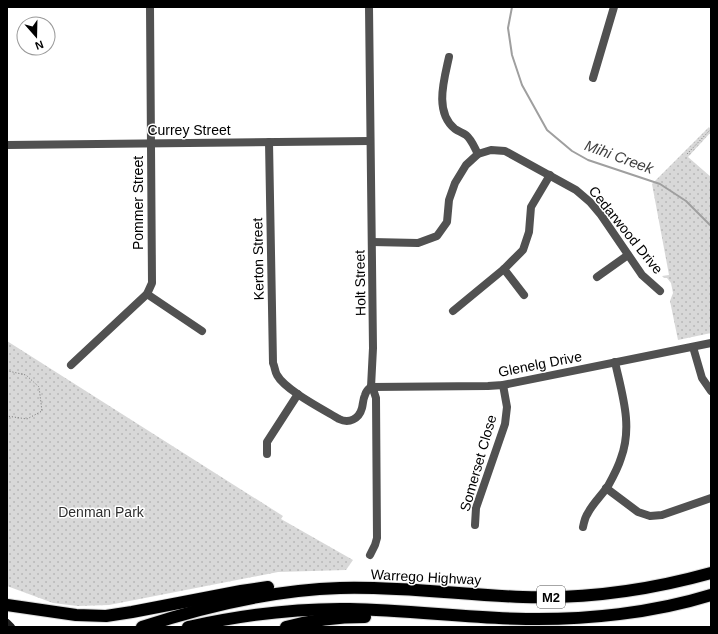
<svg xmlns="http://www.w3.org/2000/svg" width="718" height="634" font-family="Arial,sans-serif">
	<defs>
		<pattern id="green-dots" width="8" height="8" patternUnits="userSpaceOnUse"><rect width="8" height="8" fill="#d8d8d8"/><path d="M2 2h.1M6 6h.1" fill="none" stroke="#b8b8b8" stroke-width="1.8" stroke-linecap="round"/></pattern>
	</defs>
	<rect width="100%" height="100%" fill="#fff"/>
	<!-- green -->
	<g fill="url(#green-dots)">
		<path d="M709,127L711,130V132L688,157L711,177V333L678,340L670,301L673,293L671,283L667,278H664L662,276L669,275L652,184Z"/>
		<path d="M7,341L283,516L281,519L353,560L346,570L278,572L109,605L78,606L53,603L7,586Z"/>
	</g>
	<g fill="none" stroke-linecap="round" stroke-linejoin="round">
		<!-- stream -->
		<path stroke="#9f9f9f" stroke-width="2" d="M512,7L508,28L512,55L522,85L547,130L572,151L588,160L660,184L686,201L711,226"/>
		<defs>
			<g id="highway">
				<path d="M7,605L76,615L106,616L132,612L241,591L268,587"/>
				<path d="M142,627C206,606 272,590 340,588C401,586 462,595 523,597C587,599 650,590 711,573"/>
				<path d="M188,627C242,615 296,608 350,609C409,610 467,618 526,619C586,620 653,613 711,595"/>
				<path d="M286,627C312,620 339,617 365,617"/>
			</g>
		</defs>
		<!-- highway casing -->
		<use href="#highway" stroke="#dbdbdb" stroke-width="14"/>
		<!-- path -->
		<g stroke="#737373" stroke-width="1" stroke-dasharray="1 2" stroke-linecap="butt">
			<path d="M687,154L711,129"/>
			<path d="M7,372L8,371L26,375L39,387L42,411L27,419L7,416"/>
		</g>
		<!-- street -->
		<g stroke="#515151" stroke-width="8">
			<path d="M369,7L373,348L371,387L374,392L376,398L377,538L375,545L370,555"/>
			<path d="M449,57C444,80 434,112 455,129C458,131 463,133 466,135C472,140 474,147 478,154"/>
			<path d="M593,78L614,7"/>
			<path d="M269,142L273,363C275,367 275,372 277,375C285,390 324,410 339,419C349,424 359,419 362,408C363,404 363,399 365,395C366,391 368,389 371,387"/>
			<path d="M7,145L370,141"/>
			<path d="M372,242L418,243L437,236L447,222L449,200L455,183L466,165L478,154L491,150L505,151L576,190L590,202L601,215L642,275L660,291"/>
			<path d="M504,269L524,295"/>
			<path d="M597,277L628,255"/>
			<path d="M147,294L202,331"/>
			<path d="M453,311L504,269L523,250L529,232L531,207L550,175"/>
			<path d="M693,347L702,378L711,391"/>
			<path d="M71,365L147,294L152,283L150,7"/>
			<path d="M371,387L488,386L503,385L711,343"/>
			<path d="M267,454V442L298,394"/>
			<path d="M606,488L638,512L650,516L662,515L711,498"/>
			<path d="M475,525L476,508L505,424L507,407L503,385"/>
			<path d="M583,527C584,522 585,517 588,513C593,503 602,495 608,486C613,477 618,468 621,458C633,426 622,394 615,362"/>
		</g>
		<!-- secondary -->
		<path stroke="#1e1e1e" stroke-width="8" d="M7,623L11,627"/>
		<!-- highway -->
		<use href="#highway" stroke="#000" stroke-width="12"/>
	</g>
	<g text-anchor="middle" stroke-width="3" stroke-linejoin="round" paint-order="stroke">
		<!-- shield labels -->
		<rect fill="#fff" stroke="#4c4c4c" stroke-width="1" x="537" y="586" width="28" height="22" rx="3"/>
		<g font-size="13" font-weight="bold" fill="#000">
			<text x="551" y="602">M2</text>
		</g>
		<!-- street labels -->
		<g font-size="14" fill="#000" stroke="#fff">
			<text x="189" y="135">Currey Street</text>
			<text transform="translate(138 203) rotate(-90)" y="5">Pommer Street</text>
			<text transform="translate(626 230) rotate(51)" y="5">Cedarwood Drive</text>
			<text transform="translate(258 259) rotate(-91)" y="5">Kerton Street</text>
			<text transform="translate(360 283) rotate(-91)" y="5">Holt Street</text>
			<text transform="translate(540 364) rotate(-11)" y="5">Glenelg Drive</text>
			<text transform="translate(478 463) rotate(-74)" y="5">Somerset Close</text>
			<text transform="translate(426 577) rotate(3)" y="5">Warrego Highway</text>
		</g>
		<!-- park labels -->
		<g font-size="14" fill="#2f2f2f" stroke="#fff">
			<text x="101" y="517">Denman Park</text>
		</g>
		<!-- water labels -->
		<g font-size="15" font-style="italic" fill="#404040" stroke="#fff">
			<text transform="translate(619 157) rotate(20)" y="5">Mihi Creek</text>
		</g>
	</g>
	<!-- border -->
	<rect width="718" height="634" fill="none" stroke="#000000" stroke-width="16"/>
	<!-- north arrow -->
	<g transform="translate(36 36) rotate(160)"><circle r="19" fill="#ffffff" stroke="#999999"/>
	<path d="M0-3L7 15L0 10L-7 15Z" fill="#000000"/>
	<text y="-6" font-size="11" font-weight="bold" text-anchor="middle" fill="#000000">N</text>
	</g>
</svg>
